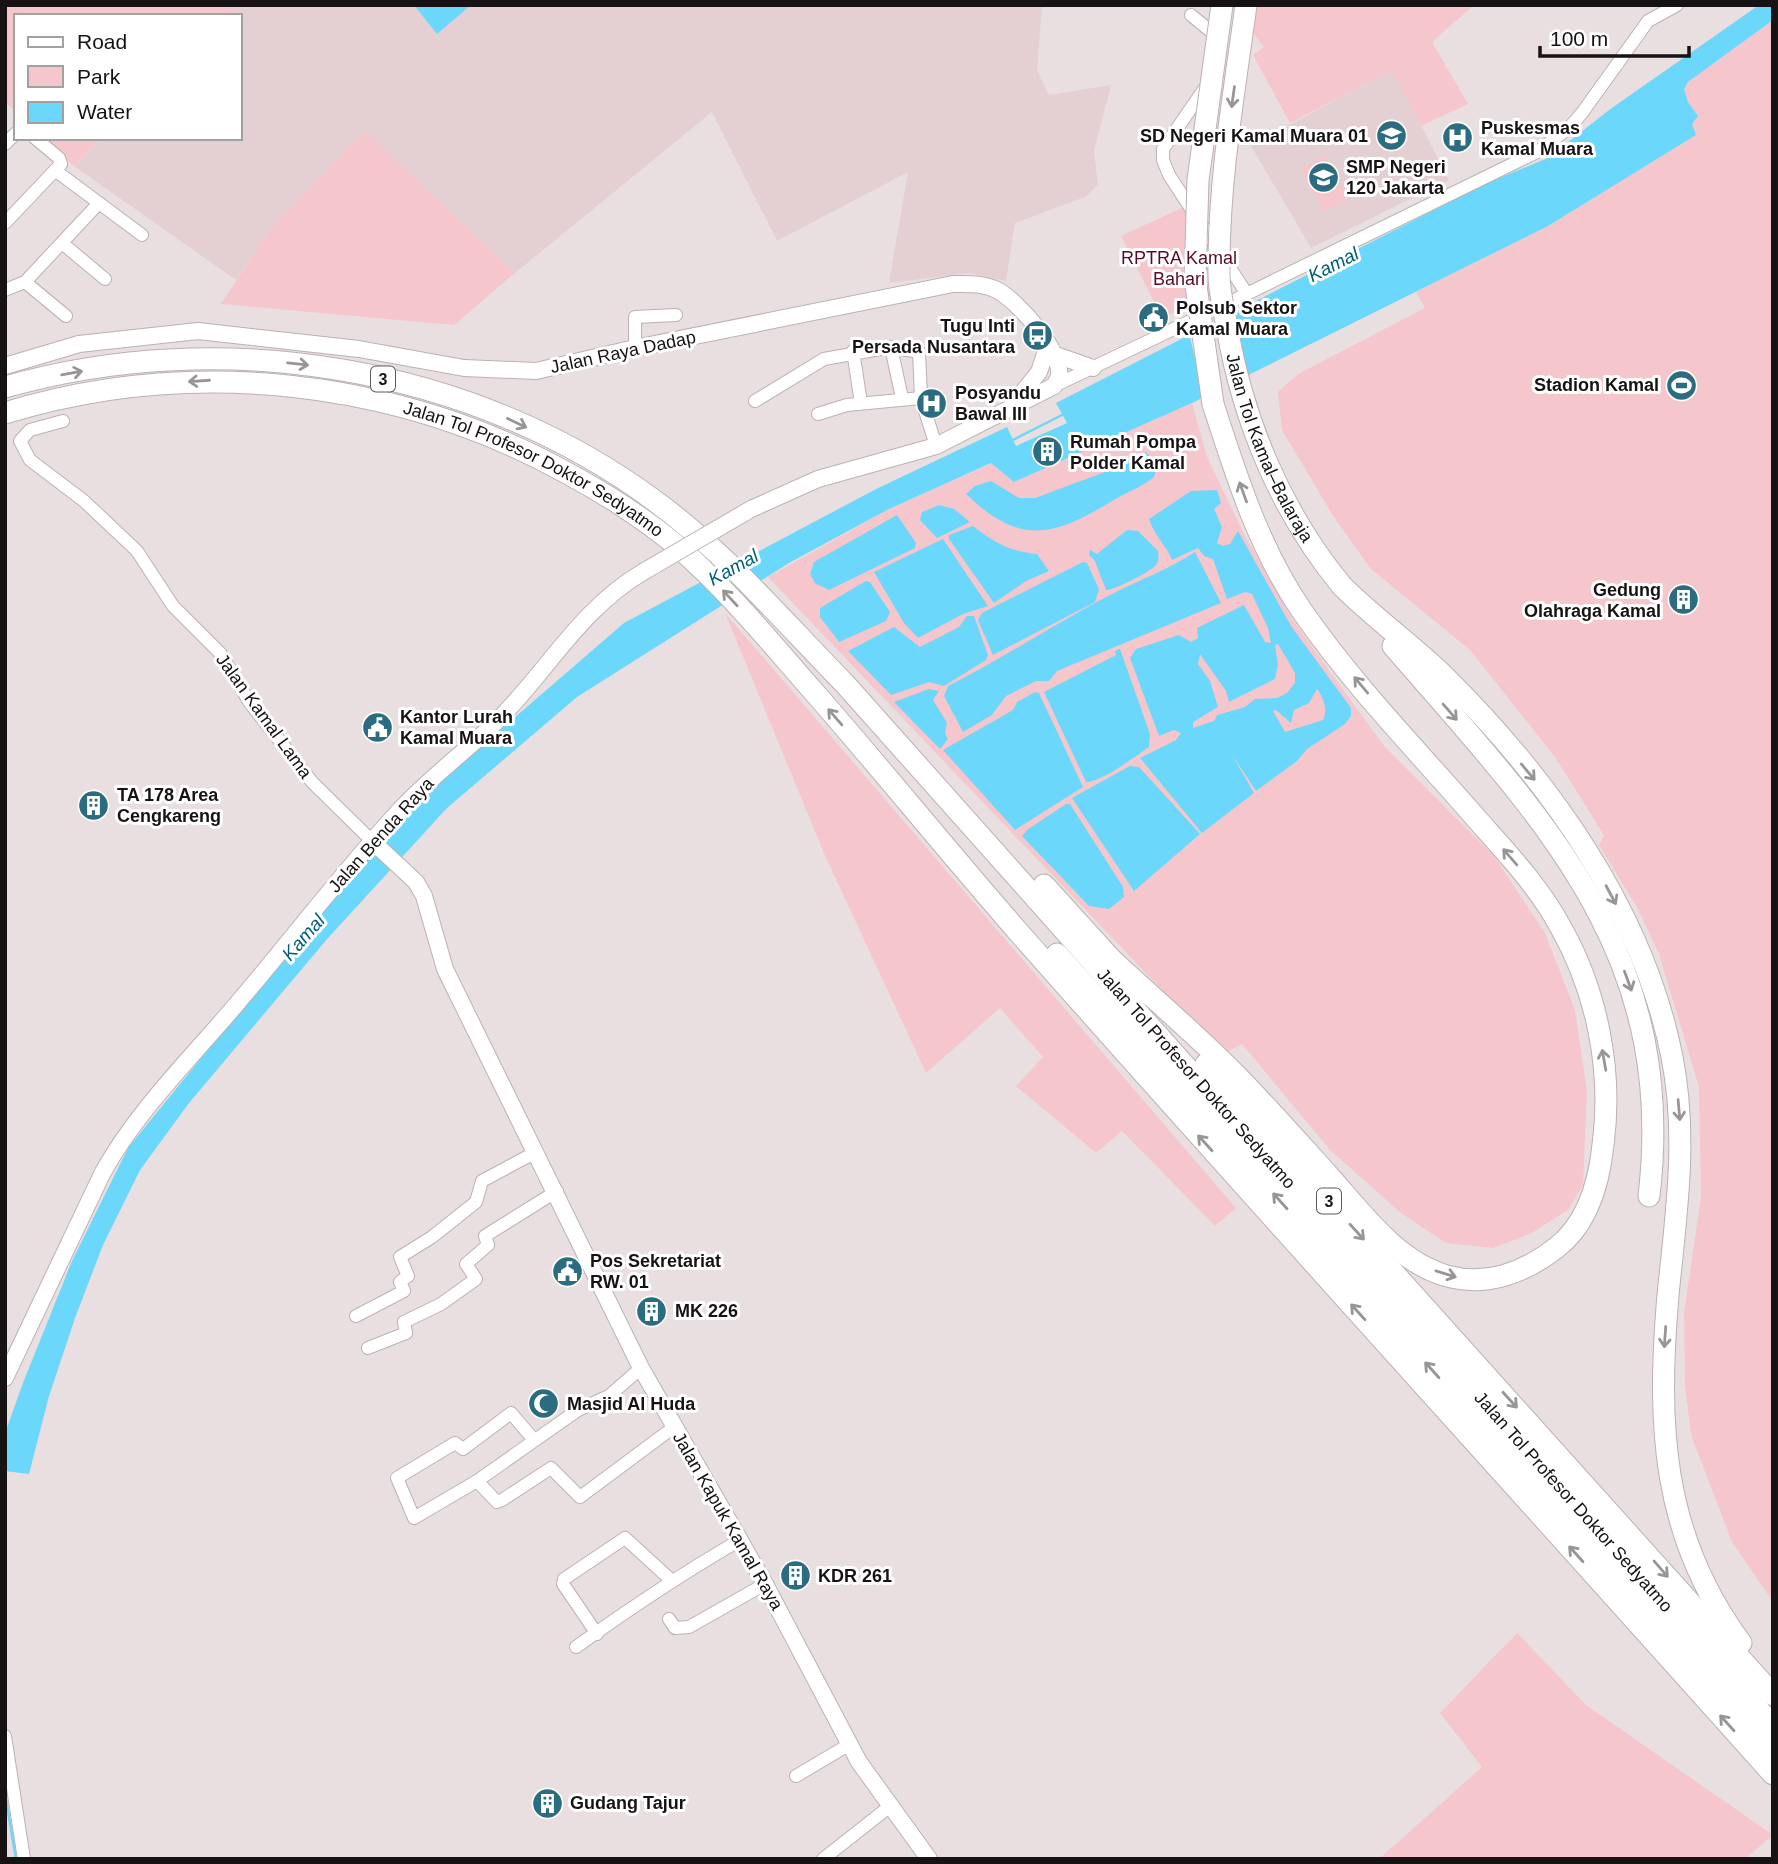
<svg xmlns="http://www.w3.org/2000/svg" width="1778" height="1864" font-family="Arial,sans-serif">
	<rect width="100%" height="100%" fill="#e9dfe0"/>
	<!-- built -->
	<g fill="#e4d0d3">
		<path d="M239,5H1042L1037,70L1049,95L1111,85L1094,151L1098,185L1085,197L1015,223L1006,281L969,273L889,283L908,172L777,241L712,112L515,273L365,131L267,233L236,280L74,166L102,138H240V16H228Z"/>
		<path d="M1392,69L1449,180L1311,248L1251,146Z"/>
	</g>
	<!-- green -->
	<g fill="#f5c7cd">
		<path d="M5,5H239L228,16H16V112L5,102Z"/>
		<path d="M1232,5H1474L1432,42L1468,104L1421,126L1392,70L1290,123L1253,55L1264,47Z"/>
		<path d="M1773,20V1602L1732,1542L1691,1435L1685,1385L1684,1313L1701,1197L1699,1087L1659,954L1638,909L1599,845L1604,835L1555,757L1470,650L1371,569L1333,516L1282,430L1278,392L1298,374L1425,308L1416,292L1548,226L1696,135L1692,124L1698,116L1688,102L1684,89L1688,82Z"/>
		<path d="M365,131L515,273L454,325L221,304L267,233Z"/>
		<path d="M44,138H102L74,166Z"/>
		<path d="M1325,156L1348,199L1324,212L1301,169Z"/>
		<path d="M1186,206L1231,286L1162,318L1121,236Z"/>
		<path d="M1192,403L1207,457L1245,536L1292,619L1384,746L1494,856L1545,933L1575,1010L1587,1091L1583,1185L1568,1210L1530,1234L1493,1248L1446,1243L1401,1213L1331,1151L1242,1044L1223,1054L768,577L887,510L992,463L1014,482Z"/>
		<path d="M725,613L1236,1208L1215,1226L1122,1131L1096,1153L1016,1086L1043,1057L1000,1008L926,1073L826,858Z"/>
		<path d="M1517,1633L1586,1705L1773,1835L1745,1859H1379L1482,1767L1440,1713Z"/>
	</g>
	<!-- water -->
	<g fill="#6bd7fa" fill-rule="evenodd">
		<path d="M414,5H471L437,34Z"/>
		<path d="M1759,5H1773V20L1688,82L1684,89L1688,102L1698,116L1692,124L1696,135L1548,226L1192,403L1014,482L991,463L887,510L789,563L577,697L447,808L328,938L189,1103L140,1170L103,1245L75,1318L49,1396L29,1474L5,1471V1433L23,1383L72,1261L128,1148L328,902L439,783L624,623L876,489L1007,427L1016,446L1067,423L1056,403L1485,184L1548,158L1609,110Z"/>
		<path d="M1146,452L1157,465L1154,477C1142,487 1125,493 1112,501C1053,537 1020,546 966,494L975,486L991,481L1019,498H1035L1105,472L1114,463Z"/>
		<path d="M1217,490L1221,503L1214,509L1222,527L1217,543L1223,546L1230,544L1238,531L1291,626L1351,708V716L1345,724L1307,749L1297,761L1256,791L1231,753L1254,793L1202,833L1140,758L1176,740L1181,733L1174,730L1159,736L1130,658L1136,649L1179,635L1191,642L1198,638L1197,628L1244,605L1265,642L1271,643L1268,628L1252,594L1245,592L1227,599L1213,559L1204,556L1198,548L1172,560C1166,545 1154,535 1149,519L1191,491ZM1278,644L1295,673V683L1287,693L1277,698L1255,699L1245,707L1217,715L1214,721L1193,728V722L1218,707L1210,681L1198,664L1200,654L1226,691L1229,702L1275,679L1278,665L1275,645ZM1317,689C1324,698 1328,710 1323,720L1285,732L1273,711L1276,710L1291,723L1294,710L1309,703Z"/>
		<path d="M939,505L954,509L970,522L937,538L920,520L922,512Z"/>
		<path d="M897,515L916,543L915,548L829,590L815,583L810,574L814,562Z"/>
		<path d="M973,526C993,542 1011,552 1037,554L1049,571L1026,581L994,603L949,539V535Z"/>
		<path d="M1127,530L1138,531L1158,551C1159,557 1159,563 1154,567C1147,573 1115,590 1106,590L1095,561L1089,555L1090,550L1097,554Z"/>
		<path d="M943,539L988,606L963,614L918,638L904,623L874,572Z"/>
		<path d="M1195,552L1221,603L1057,671L1049,681H1036L1006,696L992,715L963,732L944,696L948,686C1006,657 1060,620 1118,591C1144,578 1171,568 1195,552Z"/>
		<path d="M1083,562L1087,563L1099,589L1095,602L993,655L978,620L982,613Z"/>
		<path d="M866,581L870,582L890,612L886,621L839,642L820,617V608Z"/>
		<path d="M967,616H974L988,655L986,660L944,686L929,682L891,695L848,651L894,627L920,647L959,627Z"/>
		<path d="M1120,649L1150,734L1149,747C1136,756 1100,783 1086,782L1044,692L1116,655L1115,651Z"/>
		<path d="M929,689L939,691L933,700L947,723L945,733L948,739L940,749L894,702Z"/>
		<path d="M1035,692L1039,693L1083,787L1015,830L943,750L1013,710L1017,702Z"/>
		<path d="M1130,766L1139,767L1200,834L1134,891L1072,798Z"/>
		<path d="M1066,804H1070L1123,887L1124,897L1109,909L1089,906L1022,836L1027,830Z"/>
	</g>
	<!-- pier -->
	<path fill="#e9dfe0" d="M1234,309L1249,379L1204,401L1189,332Z"/>
	<g fill="none" stroke-linecap="round" stroke-linejoin="round">
		<!-- stream -->
		<g stroke="#6bd7fa" stroke-width="2.5">
			<path d="M1011,441L1064,414"/>
			<path d="M5,1794L16,1859"/>
		</g>
		<defs>
			<g id="minor">
				<path d="M1191,15L1220,39"/>
				<path d="M1207,85L1163,149V160L1169,175L1247,294"/>
				<path d="M5,144L16,133"/>
				<path d="M56,171L142,235"/>
				<path d="M5,223L61,164L59,158L35,138"/>
				<path d="M62,243L105,279"/>
				<path d="M25,282L66,316"/>
				<path d="M5,290L25,282L99,203"/>
				<path d="M1220,307L1537,152L1569,128L1582,113L1648,21L1677,5"/>
				<path d="M891,347L902,398"/>
				<path d="M635,348V317L676,315"/>
				<path d="M853,351L861,403"/>
				<path d="M1054,386L1203,315"/>
				<path d="M755,401L824,359L891,347L919,352L921,398"/>
				<path d="M818,414L847,405L921,398L936,446"/>
				<path d="M63,421L30,430L20,441L30,460L84,501L137,551L173,606L221,654L250,703L312,782L373,842"/>
				<path d="M356,1316L404,1291L400,1282L408,1276L400,1257L432,1237L476,1202L482,1181L536,1152"/>
				<path d="M368,1348L406,1333L404,1322L441,1304L476,1279L466,1264L488,1245L485,1236L557,1191"/>
				<path d="M534,1440L511,1413L463,1449L455,1443L397,1478L414,1518L477,1481L497,1502L502,1500L551,1468L580,1497L674,1427"/>
				<path d="M477,1481L578,1410L609,1396L641,1368"/>
				<path d="M669,1619L675,1628L689,1627L765,1584"/>
				<path d="M597,1634L563,1584L564,1579L625,1538L671,1580"/>
				<path d="M576,1647C629,1609 683,1573 740,1540"/>
				<path d="M5,1736L24,1859"/>
				<path d="M796,1776L850,1744"/>
				<path d="M823,1859L889,1807"/>
			</g>
			<g id="secondary">
				<path d="M1053,354L1093,368"/>
				<path d="M5,366L79,344L198,331L359,349L464,368L536,371L635,348L953,284C968,284 983,283 997,290C1018,301 1063,352 1059,377L1054,386L936,446L818,479L751,509"/>
				<path d="M1014,403L1039,372L1048,345"/>
				<path d="M373,842L416,882L424,896L445,969L641,1368L765,1584L859,1762L929,1859"/>
				<path d="M5,1378L103,1172C137,1111 190,1059 235,1006C290,942 341,874 398,812C428,779 464,753 496,722C546,673 580,609 643,572"/>
			</g>
			<g id="motorway">
				<path id="s1" d="M5,387C222,325 473,366 655,501C726,553 783,621 845,684L1773,1726"/>
				<path id="s2" d="M5,413C191,356 397,379 567,473C615,499 664,531 702,569C742,607 777,650 814,692C884,772 951,855 1021,935C1270,1217 1523,1494 1773,1774"/>
				<path d="M1342,586C1374,618 1412,645 1445,677C1549,780 1643,911 1672,1057C1688,1137 1676,1215 1668,1295C1657,1424 1661,1535 1741,1643"/>
				<path d="M1393,646C1541,817 1678,950 1649,1196"/>
				<path d="M1044,885L1121,970"/>
				<path d="M1057,954L1773,1748"/>
				<path d="M1113,961C1155,1000 1199,1037 1239,1078C1270,1110 1299,1143 1329,1176C1362,1213 1397,1262 1447,1276C1487,1287 1525,1272 1556,1248C1588,1224 1599,1183 1603,1145C1613,1070 1597,991 1560,926C1536,882 1501,847 1468,809C1412,745 1351,682 1302,611C1259,549 1236,475 1213,404"/>
				<path d="M1206,1064L1773,1695"/>
			</g>
		</defs>
		<!-- minor casing -->
		<use href="#minor" stroke="#bbb1b2" stroke-width="14"/>
		<!-- secondary casing -->
		<use href="#secondary" stroke="#bbb1b2" stroke-width="18"/>
		<!-- motorway casing -->
		<use href="#motorway" stroke="#bbb1b2" stroke-width="23"/>
		<!-- minor -->
		<use href="#minor" stroke="#fff" stroke-width="12"/>
		<!-- secondary -->
		<use href="#secondary" stroke="#fff" stroke-width="16"/>
		<!-- motorway -->
		<use href="#motorway" stroke="#fff" stroke-width="21"/>
		<defs>
			<path id="secondary-bridge" d="M643,572L751,509"/>
			<g id="motorway-bridge">
				<path id="s3" d="M1246,5C1234,94 1218,184 1219,274C1219,292 1224,310 1227,327C1243,421 1281,512 1342,586"/>
				<path d="M1213,404L1195,279L1198,180L1222,5"/>
			</g>
		</defs>
		<!-- secondary-bridge casing -->
		<use href="#secondary-bridge" stroke="#bbb1b2" stroke-width="18" stroke-linecap="butt"/>
		<!-- motorway-bridge casing -->
		<use href="#motorway-bridge" stroke="#bbb1b2" stroke-width="23" stroke-linecap="butt"/>
		<!-- secondary-bridge -->
		<use href="#secondary-bridge" stroke="#fff" stroke-width="16"/>
		<!-- motorway-bridge -->
		<use href="#motorway-bridge" stroke="#fff" stroke-width="21"/>
	</g>
	<!-- one-way arrows -->
	<defs><path id="oneway-shaft" d="M-6 0H5M1.5-3L5.5 0L1.5 3" fill="none" stroke-width="1.6" stroke-linecap="round" stroke-linejoin="round" transform="scale(1.75)"/></defs>
	<g stroke="#979595">
		<use href="#oneway-shaft" transform="translate(1233 97) rotate(98)"/>
		<use href="#oneway-shaft" transform="translate(298 364) rotate(6)"/>
		<use href="#oneway-shaft" transform="translate(72 373) rotate(-10)"/>
		<use href="#oneway-shaft" transform="translate(199 381) rotate(176)"/>
		<use href="#oneway-shaft" transform="translate(517 423) rotate(25)"/>
		<use href="#oneway-shaft" transform="translate(1243 492) rotate(-110)"/>
		<use href="#oneway-shaft" transform="translate(730 598) rotate(-133)"/>
		<use href="#oneway-shaft" transform="translate(1361 685) rotate(-130)"/>
		<use href="#oneway-shaft" transform="translate(1450 712) rotate(49)"/>
		<use href="#oneway-shaft" transform="translate(835 717) rotate(-131)"/>
		<use href="#oneway-shaft" transform="translate(1528 772) rotate(50)"/>
		<use href="#oneway-shaft" transform="translate(1510 857) rotate(-131)"/>
		<use href="#oneway-shaft" transform="translate(1611 895) rotate(62)"/>
		<use href="#oneway-shaft" transform="translate(1628 981) rotate(70)"/>
		<use href="#oneway-shaft" transform="translate(1604 1060) rotate(-100)"/>
		<use href="#oneway-shaft" transform="translate(1679 1110) rotate(85)"/>
		<use href="#oneway-shaft" transform="translate(1205 1143) rotate(-132)"/>
		<use href="#oneway-shaft" transform="translate(1280 1201) rotate(-132)"/>
		<use href="#oneway-shaft" transform="translate(1357 1232) rotate(48)"/>
		<use href="#oneway-shaft" transform="translate(1446 1274) rotate(17)"/>
		<use href="#oneway-shaft" transform="translate(1358 1312) rotate(-132)"/>
		<use href="#oneway-shaft" transform="translate(1665 1337) rotate(94)"/>
		<use href="#oneway-shaft" transform="translate(1432 1370) rotate(-132)"/>
		<use href="#oneway-shaft" transform="translate(1510 1400) rotate(48)"/>
		<use href="#oneway-shaft" transform="translate(1576 1554) rotate(-132)"/>
		<use href="#oneway-shaft" transform="translate(1661 1569) rotate(49)"/>
		<use href="#oneway-shaft" transform="translate(1727 1723) rotate(-132)"/>
	</g>
	<!-- icons -->
	<defs>
		<symbol id="school-disc" viewBox="-11 -11 22 22"><circle r="9.5" fill="#2c6c80" stroke="#fff"/><path d="M0-5L7-2L0 1L-7-2ZM-4 1L0 2.5L4 1V4Q0 6-4 4Z" fill="#fff"/></symbol>
		<symbol id="hospital-disc" viewBox="-11 -11 22 22"><circle r="9.5" fill="#2c6c80" stroke="#fff"/><path d="M-5-5h3v3.5h4V-5h3V5h-3V1.5h-4V5h-3Z" fill="#fff"/></symbol>
		<symbol id="civic-disc" viewBox="-11 -11 22 22"><circle r="9.5" fill="#2c6c80" stroke="#fff"/><path d="M-.6-6.5H3V-4.5H.6V-3L4-1V1h2V6H-6V1h2V-1L-.6-3ZM-1.2 2.5V6h2.4V2.5Z" fill="#fff"/></symbol>
		<symbol id="bus-disc" viewBox="-11 -11 22 22"><circle r="9.5" fill="#2c6c80" stroke="#fff"/><path d="M-5-6H5V4H4V6H2V4H-2V6H-4V4H-5ZM-3.5-4V0h7V-4ZM-3.5 1.2v1.5H-2V1.2ZM2 1.2v1.5H3.5V1.2Z" fill="#fff"/></symbol>
		<symbol id="stadium-disc" viewBox="-11 -11 22 22"><circle r="9.5" fill="#2c6c80" stroke="#fff"/><path d="M0-5a6.5 5 0 1 0 0 10a6.5 5 0 1 0 0-10ZM-3.5-1.8h7v3.6h-7Z" fill="#fff"/></symbol>
		<symbol id="building-disc" viewBox="-11 -11 22 22"><circle r="9.5" fill="#2c6c80" stroke="#fff"/><path d="M-4-6H4V6H1V3H-1V6H-4ZM-2.5-4.3h1.7v1.8h-1.7ZM.8-4.3h1.7v1.8H.8ZM-2.5-1h1.7V.8h-1.7ZM.8-1h1.7V.8H.8Z" fill="#fff"/></symbol>
		<symbol id="mosque-disc" viewBox="-11 -11 22 22"><circle r="9.5" fill="#2c6c80" stroke="#fff"/><path d="M3.5-4.9A6 6 0 1 0 3.5 4.9A5 5 0 1 1 3.5-4.9Z" fill="#fff"/></symbol>
	</defs>
	<g fill-rule="evenodd">
		<use href="#school-disc" x="1374" y="118" width="35" height="35"/>
		<use href="#hospital-disc" x="1440" y="120" width="35" height="35"/>
		<use href="#school-disc" x="1306" y="160" width="35" height="35"/>
		<use href="#civic-disc" x="1136" y="300" width="35" height="35"/>
		<use href="#bus-disc" x="1020" y="318" width="35" height="35"/>
		<use href="#stadium-disc" x="1664" y="368" width="35" height="35"/>
		<use href="#hospital-disc" x="914" y="386" width="35" height="35"/>
		<use href="#building-disc" x="1030" y="434" width="35" height="35"/>
		<use href="#building-disc" x="1666" y="582" width="35" height="35"/>
		<use href="#civic-disc" x="360" y="710" width="35" height="35"/>
		<use href="#building-disc" x="76" y="788" width="35" height="35"/>
		<use href="#civic-disc" x="550" y="1254" width="35" height="35"/>
		<use href="#building-disc" x="634" y="1294" width="35" height="35"/>
		<use href="#mosque-disc" x="526" y="1386" width="35" height="35"/>
		<use href="#building-disc" x="778" y="1558" width="35" height="35"/>
		<use href="#building-disc" x="530" y="1786" width="35" height="35"/>
	</g>
	<g text-anchor="middle" stroke-width="6" stroke-linejoin="round" paint-order="stroke">
		<!-- shield labels -->
		<g fill="#fff" stroke="#5d5a5a" stroke-width="2">
			<rect x="371" y="366.5" width="24" height="25" rx="5"/>
			<rect x="1317" y="1188.5" width="24" height="25" rx="5"/>
		</g>
		<g font-size="16" font-weight="bold" fill="#171314">
			<text x="383" y="385">3</text>
			<text x="1329" y="1207">3</text>
		</g>
		<!-- poi labels -->
		<g font-size="18" font-weight="bold" fill="#171314" stroke="#fff" text-anchor="start">
			<text x="1481" y="134">Puskesmas<tspan x="1481" dy="21">Kamal Muara</tspan></text>
			<text x="1368" y="142" text-anchor="end">SD Negeri Kamal Muara 01</text>
			<text x="1346" y="173">SMP Negeri<tspan x="1346" dy="21">120 Jakarta</tspan></text>
			<text x="1176" y="314">Polsub Sektor<tspan x="1176" dy="21">Kamal Muara</tspan></text>
			<text x="1015" y="332" text-anchor="end">Tugu Inti<tspan x="1015" dy="21">Persada Nusantara</tspan></text>
			<text x="1659" y="391" text-anchor="end">Stadion Kamal</text>
			<text x="955" y="399">Posyandu<tspan x="955" dy="21">Bawal III</tspan></text>
			<text x="1070" y="448">Rumah Pompa<tspan x="1070" dy="21">Polder Kamal</tspan></text>
			<text x="1661" y="596" text-anchor="end">Gedung<tspan x="1661" dy="21">Olahraga Kamal</tspan></text>
			<text x="400" y="723">Kantor Lurah<tspan x="400" dy="21">Kamal Muara</tspan></text>
			<text x="117" y="801">TA 178 Area<tspan x="117" dy="21">Cengkareng</tspan></text>
			<text x="590" y="1267">Pos Sekretariat<tspan x="590" dy="21">RW. 01</tspan></text>
			<text x="675" y="1317">MK 226</text>
			<text x="567" y="1410">Masjid Al Huda</text>
			<text x="818" y="1582">KDR 261</text>
			<text x="570" y="1809">Gudang Tajur</text>
		</g>
		<!-- park labels -->
		<g font-size="18" fill="#5b0a24" stroke="#fff">
			<text x="1179" y="264">RPTRA Kamal<tspan x="1179" dy="21">Bahari</tspan></text>
		</g>
		<!-- street labels -->
		<g font-size="18" fill="#171314" stroke="#fff">
			<text transform="translate(623 352) rotate(-12)" y="6">Jalan Raya Dadap</text>
			<text dy="6" stroke="none"><textPath href="#s3" startOffset="453">Jalan Tol Kamal–Balaraja</textPath></text>
			<text dy="6" stroke="none"><textPath href="#s2" startOffset="548">Jalan Tol Profesor Doktor Sedyatmo</textPath></text>
			<text transform="translate(264 716) rotate(54)" y="6">Jalan Kamal Lama</text>
			<text transform="translate(381 835) rotate(-48)" y="6">Jalan Benda Raya</text>
			<text dy="6" stroke="none"><textPath href="#s1" startOffset="1475">Jalan Tol Profesor Doktor Sedyatmo</textPath></text>
			<text dy="6" stroke="none"><textPath href="#s1" startOffset="2042">Jalan Tol Profesor Doktor Sedyatmo</textPath></text>
			<text transform="translate(728 1521) rotate(60)" y="6">Jalan Kapuk Kamal Raya</text>
		</g>
		<!-- water labels -->
		<g font-size="19" font-style="italic" fill="#006178" stroke="#fff">
			<text transform="translate(1333 264) rotate(-27)" y="7">Kamal</text>
			<text transform="translate(733 567) rotate(-29)" y="7">Kamal</text>
			<text transform="translate(303 937) rotate(-49)" y="7">Kamal</text>
		</g>
	</g>
	<!-- border -->
	<rect width="1778" height="1864" fill="none" stroke="#171314" stroke-width="14"/>
	<!-- legend -->
	<rect x="14" y="14" width="228" height="126" fill="#ffffff" stroke="#a2a1a1" stroke-width="2"/>
	<rect x="28" y="37" width="35" height="10" fill="#ffffff" stroke="#a2a1a1" stroke-width="2"/>
	<text x="77" y="49" font-size="21" fill="#171314">Road</text>
	<rect x="28" y="66" width="35" height="21" fill="#f5c7cd" stroke="#a2a1a1" stroke-width="2"/>
	<text x="77" y="84" font-size="21" fill="#171314">Park</text>
	<rect x="28" y="102" width="35" height="21" fill="#6bd7fa" stroke="#a2a1a1" stroke-width="2"/>
	<text x="77" y="119" font-size="21" fill="#171314">Water</text>
	<!-- scale -->
	<path d="M1540 46v10h149v-10" fill="none" stroke="#171314" stroke-width="3.5"/>
	<text x="1550" y="46" font-size="21" fill="#171314" stroke="#ffffff" stroke-width="5" paint-order="stroke">100 m</text>
</svg>
